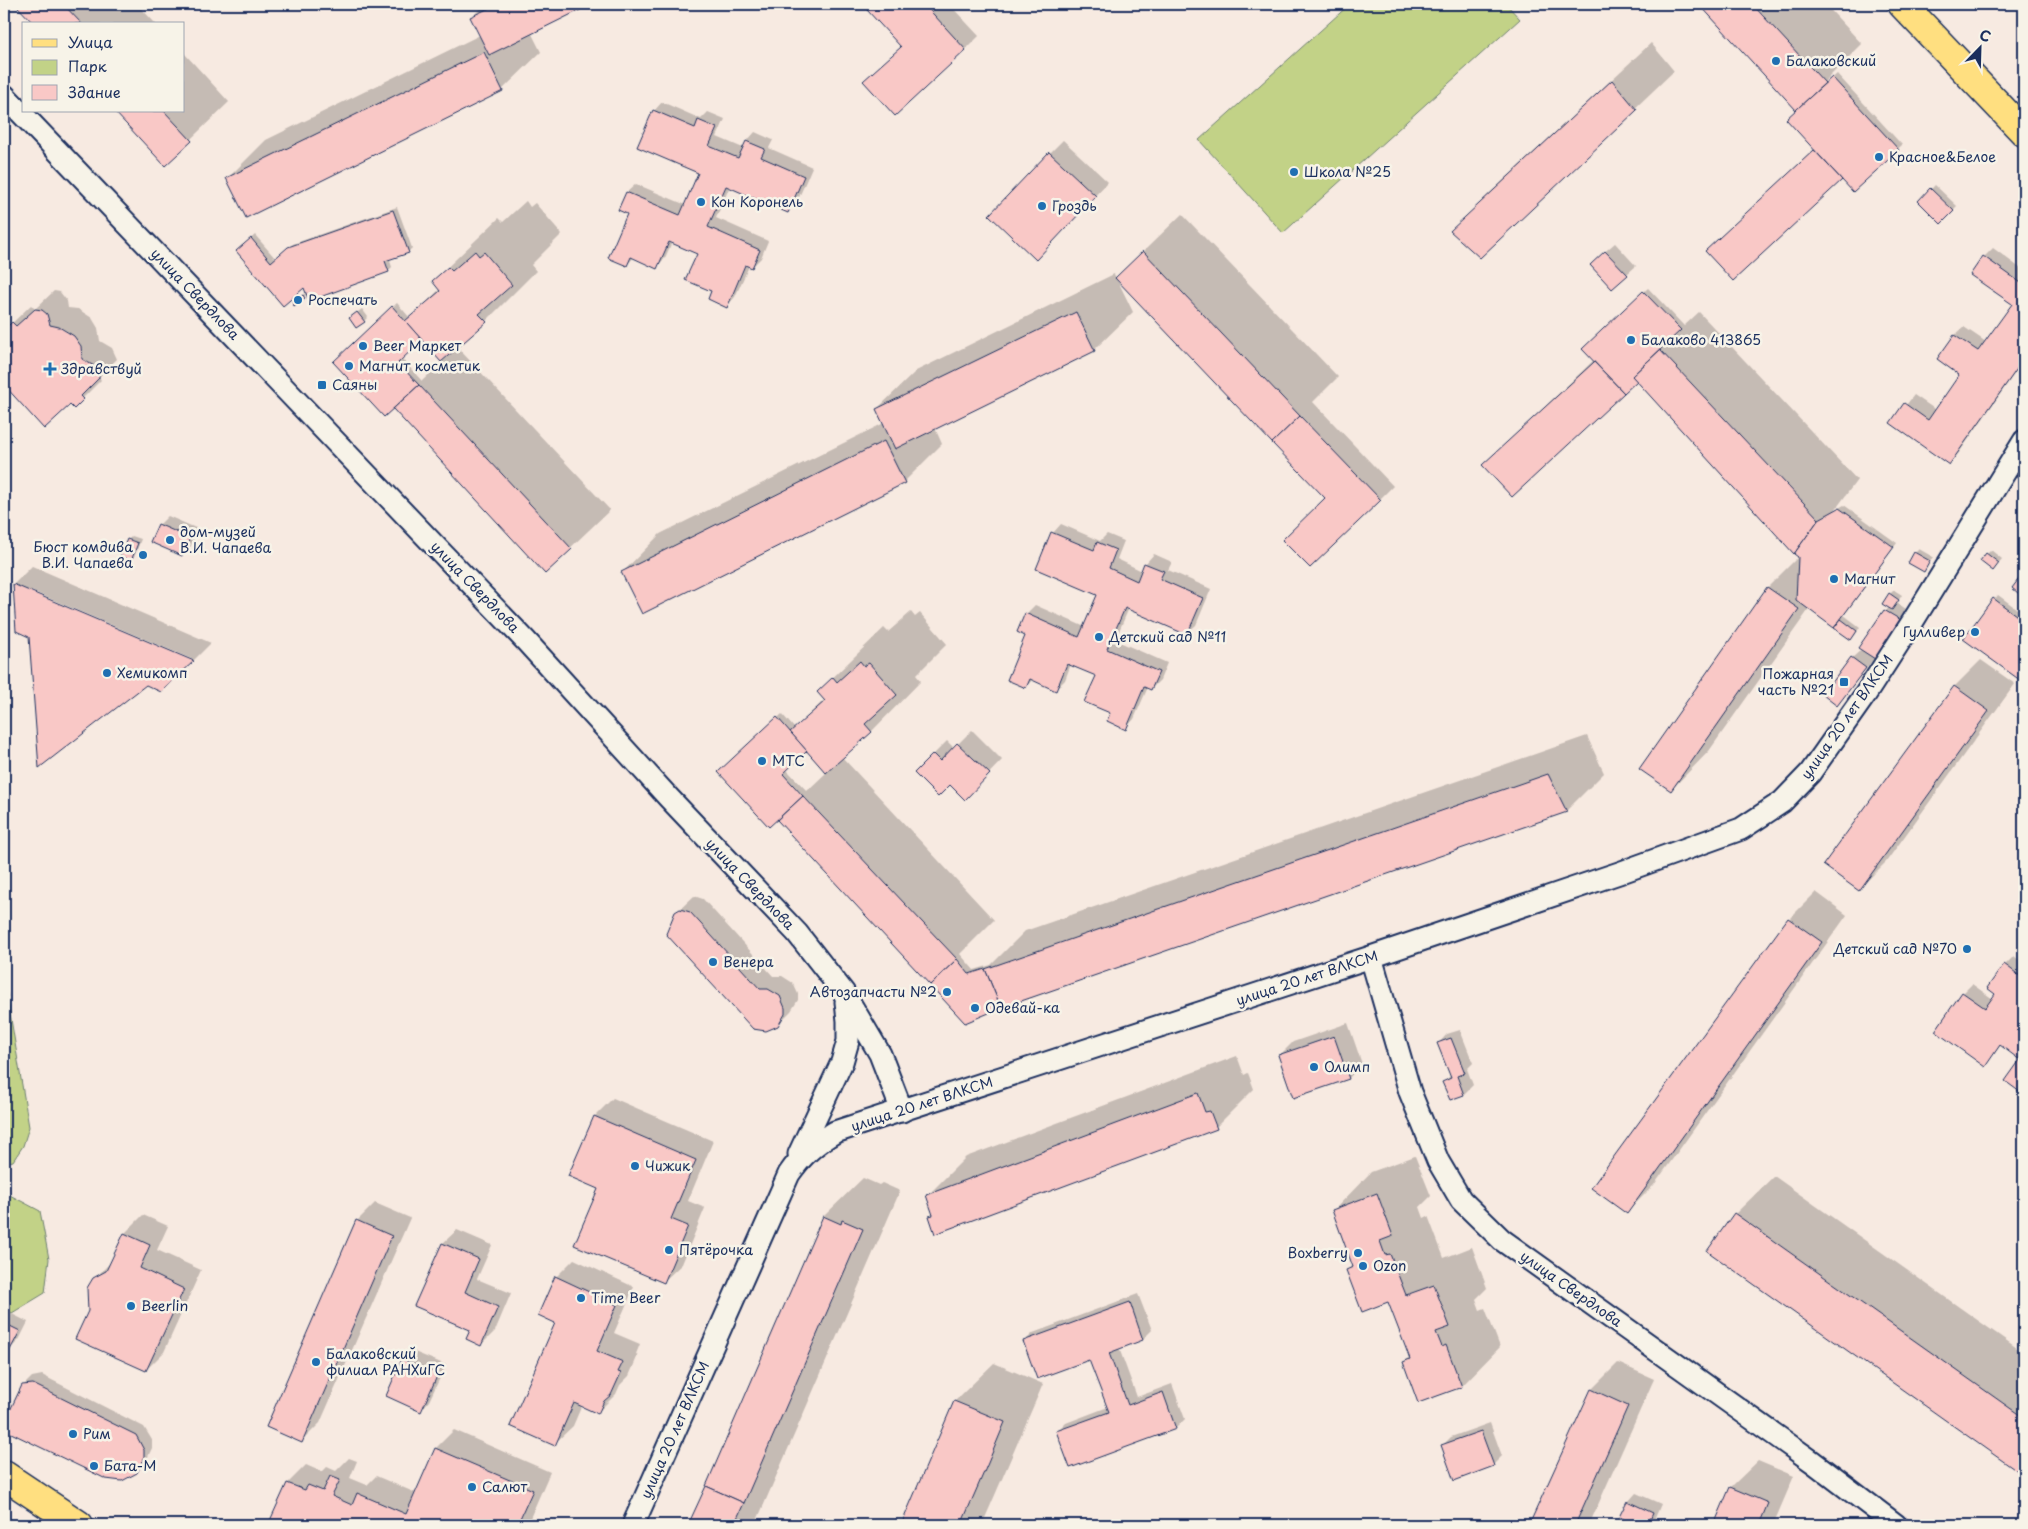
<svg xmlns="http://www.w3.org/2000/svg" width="2028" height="1529" font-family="'Playpen Sans',sans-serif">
	<rect width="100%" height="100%" fill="#f7eae1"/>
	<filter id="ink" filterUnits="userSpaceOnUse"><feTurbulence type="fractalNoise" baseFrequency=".02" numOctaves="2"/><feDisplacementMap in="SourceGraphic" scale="10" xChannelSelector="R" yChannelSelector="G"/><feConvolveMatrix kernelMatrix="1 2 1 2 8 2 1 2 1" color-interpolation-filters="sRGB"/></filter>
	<g filter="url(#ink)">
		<!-- green -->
		<g fill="#c2d287" stroke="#6e8072">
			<path d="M1350,4H1506L1520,19L1283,233L1199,140Z"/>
			<path d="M4,977L29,1127L23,1146L13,1161L4,1163Z"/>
			<path d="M4,1192L40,1211L49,1259L45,1293L12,1313L4,1310Z"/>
		</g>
		<!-- shadow -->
		<g fill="#0003" fill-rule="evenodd">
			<path d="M17,4H137L156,24H35Z"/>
			<path d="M485,4H589L531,32L541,52L502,90L228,178L266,140L480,35L472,17Z"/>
			<path d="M863,4H949L979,36L965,50L902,47Z"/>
			<path d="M1700,4H1825L1862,44L1825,81L1827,83L1837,74L1902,145L1853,190L1842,178L1733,279L1707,251L1815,149L1797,110Z"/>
			<path d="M1651,43L1674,71L1480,256L1451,231L1490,193Z"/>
			<path d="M184,53L229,102L165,164L116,111H184Z"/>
			<path d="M662,102L701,119L708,112L725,119L717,137L743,148L747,141L755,132L773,140L769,148L812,167L797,202L788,211L730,186L716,218L768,241L761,258L752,267L749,266L735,297L727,306L713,290L698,253L672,242L665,258L656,267L634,257L627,265L628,213L620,210L627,192L636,184L686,205L700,173L654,111Z"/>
			<path d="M1063,140L1108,182L1049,244L1050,153Z"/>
			<path d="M1935,185L1957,206L1941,222L1920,201Z"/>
			<path d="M526,201L530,207L535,203L562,234L531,265L536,271L486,321L457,347L610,510L545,572L397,403L334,362L397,303L410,318L440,289L433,281L499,218L503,222ZM422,339L442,362L422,381L401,358Z"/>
			<path d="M397,207L412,248L408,252L389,258L392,267L388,271L308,294L293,302L307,292L304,285L242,247L255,235L276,259L293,244Z"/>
			<path d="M1182,214L1338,377L1313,402L1393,486L1380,499L1327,498L1117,279L1133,312L1094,350L935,428L942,444L904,482L622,573L660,534L884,423L877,409L916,371L1114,274L1116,278Z"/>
			<path d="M1615,243L1636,266L1627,274L1600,256Z"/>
			<path d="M1993,248L2024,271V360L1958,454L1949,463L1892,423L1914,395L1936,410L1961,375L1938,359L1955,335L1964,327L1986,342L2013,304L1984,257Z"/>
			<path d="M1648,288L1684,326L1699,312L1857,480L1835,510L1844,505L1897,543L1844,615L1860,627L1855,635L1851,639L1810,608L1709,751L1671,790L1640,769L1768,587L1799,556L1637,379L1512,495L1484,465L1594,360L1584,349Z"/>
			<path d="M54,291L60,292L67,301L68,308L78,309L92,318L98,328L100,341L112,348L117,359L99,377L101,380L83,398L71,404L45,427L4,383V337L7,334L4,331L31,305L35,309Z"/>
			<path d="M362,309L368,317L364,321L354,315Z"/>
			<path d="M168,516L198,529L191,546L182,554L159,525Z"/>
			<path d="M1061,524L1100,541L1107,534L1124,541L1117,559L1142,571L1146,563L1154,554L1172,562L1168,570L1211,589L1196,625L1187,633L1129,608L1115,640L1167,663L1160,680L1151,689L1148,687L1134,719L1126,728L1112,712L1097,675L1071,664L1065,680L1056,689L1033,679L1026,687V614L1035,605L1085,627L1098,595L1053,533Z"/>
			<path d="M132,536L141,539L135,555L131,559L128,540Z"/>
			<path d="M1919,549L1933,557L1923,571L1915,553Z"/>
			<path d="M1991,550L2002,559L1997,565L1987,554Z"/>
			<path d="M32,566L211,643L194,660L32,591L30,636L17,630L14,584Z"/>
			<path d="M1894,590L1902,595L1897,603L1909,611L1883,648L1837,704L1852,658L1862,649L1860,647L1889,607L1890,594Z"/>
			<path d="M1998,595L2024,614V682L1965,639Z"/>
			<path d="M911,612L915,617L920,613L947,644L916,675L921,681L871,732L842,757L994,920L960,954L974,970L991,965L1025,931L1587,736L1604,773L1566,811L1001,1007L931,984L777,819L719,772L782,714L795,729L825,699L818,692L884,628L888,632ZM807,749L827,772L807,791L786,769Z"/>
			<path d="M1981,660L2015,684L1886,862L1859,889L1825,865L1955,686Z"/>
			<path d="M972,730L1002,760L965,798L950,783L915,773L947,741L954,748Z"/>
			<path d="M1816,892L1847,915L1654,1185L1627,1212L1789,919Z"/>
			<path d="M694,896L703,899L773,976H782L793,983L798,994V1000L791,1011L777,1025L676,913Z"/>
			<path d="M2014,956L2024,964V1094L2007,1081L2022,1060L2001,1045L1984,1065L1963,993L1972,984L1993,999L1997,994L2005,965Z"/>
			<path d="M1348,1023L1362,1064L1349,1078L1280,1055L1293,1042Z"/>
			<path d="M1460,1030L1473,1063L1467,1069L1473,1085L1464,1094L1451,1099L1444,1082L1451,1075L1439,1043L1447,1034Z"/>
			<path d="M1237,1056L1244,1075L1248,1073L1254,1089L1216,1127L930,1216L934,1213L927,1196L966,1157Z"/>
			<path d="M613,1098L713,1141L688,1201L705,1208L682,1264L663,1282L600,1188L595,1116Z"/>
			<path d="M1415,1156L1431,1196L1420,1207L1424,1218L1428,1216L1444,1258L1472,1247L1487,1288L1476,1299L1480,1310L1485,1308L1500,1347L1462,1386L1419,1402L1404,1362L1410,1356L1389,1300L1347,1270L1354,1264L1333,1211L1371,1172Z"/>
			<path d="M1774,1176L2024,1353V1474L1709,1251L1735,1214Z"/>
			<path d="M863,1178L879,1185L882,1183L900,1191L755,1525H690L824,1216Z"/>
			<path d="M375,1203L410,1218L320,1423L302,1441L357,1221Z"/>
			<path d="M143,1215L168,1226L157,1250L201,1270L164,1352L146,1370L89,1311L94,1279L112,1261L125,1233Z"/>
			<path d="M457,1230L492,1245L477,1279L511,1293L495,1331L481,1345L471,1329L416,1305L443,1243Z"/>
			<path d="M574,1259L634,1287L614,1333L640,1344L636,1354L638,1355L629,1376L620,1385L616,1394L598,1412L582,1405L573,1426L554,1444L556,1277Z"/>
			<path d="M1138,1294L1152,1330L1143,1339L1119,1348L1137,1397L1172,1384L1185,1419L1176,1428L1070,1467L1057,1432L1066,1423L1108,1407L1090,1358L1024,1342L1033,1333Z"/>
			<path d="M4,1310L28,1322L19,1340L10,1349L4,1346Z"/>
			<path d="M412,1351L446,1365L429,1401L421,1410L388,1395L403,1359Z"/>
			<path d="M994,1363L1043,1384L982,1525H903L955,1401Z"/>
			<path d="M1618,1363L1654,1379L1589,1525H1531L1592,1389Z"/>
			<path d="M42,1375L144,1427L152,1440V1448L145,1463L136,1472L23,1386L32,1377Z"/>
			<path d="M1490,1423L1502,1456L1493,1465L1442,1446L1451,1437Z"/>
			<path d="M454,1430L550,1472L527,1525H270L288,1483L306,1465L322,1472L327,1467L336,1471L349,1458L357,1461L350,1478L367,1485L376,1476L416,1493L436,1448Z"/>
			<path d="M1758,1461L1794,1476L1773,1525H1715L1731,1487Z"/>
			<path d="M1636,1493L1661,1504L1655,1518L1648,1525H1641L1621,1516L1628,1502Z"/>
		</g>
		<!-- building -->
		<g fill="#f9c8c6" stroke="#1b2f5e">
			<path d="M15,4H63L82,24H34Z"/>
			<path d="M498,4H592L489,55L470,17Z"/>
			<path d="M861,4H875L867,10Z"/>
			<path d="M875,4H924L966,50L895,116L863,81L901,47L867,10Z"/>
			<path d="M1699,4H1752L1825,83L1796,110Z"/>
			<path d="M484,52L503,91L246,218L226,178Z"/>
			<path d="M1832,77L1899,150L1853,192L1786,119Z"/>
			<path d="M1612,80L1637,110L1480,258L1450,231Z"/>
			<path d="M653,110L695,128L698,120L717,128L709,146L738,158L746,141L765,149L761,157L804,176L788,213L726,186L708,227L760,250L752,268L745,265L727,308L708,299L711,291L685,280L697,254L669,242L657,269L631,257L627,266L608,258L627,214L618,210L626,192L680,215L698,173L637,147Z"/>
			<path d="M114,111H164L192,141L165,166Z"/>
			<path d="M1814,150L1842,180L1733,281L1705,251Z"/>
			<path d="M1049,152L1096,196L1036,260L989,215Z"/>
			<path d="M1930,188L1954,211L1941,224L1918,201Z"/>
			<path d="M393,210L409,253L385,261L389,272L309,301L304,288L283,306L236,251L251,238L271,262L288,247Z"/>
			<path d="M475,251L479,256L484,252L512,285L479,314L487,322L441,362L405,321L440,291L432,281L448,267L452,271Z"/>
			<path d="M1143,251L1300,416L1272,443L1115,278Z"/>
			<path d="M1605,251L1628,275L1612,289L1590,265Z"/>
			<path d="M1983,256L2024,285V359L1949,465L1890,423L1904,403L1928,420L1959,375L1937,359L1954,335L1978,351L2012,304L1970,275Z"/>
			<path d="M1643,291L1681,330L1632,376L1637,381L1624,393L1582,349Z"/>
			<path d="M303,295L305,298L294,306L292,302Z"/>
			<path d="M392,306L422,340L398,363L419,385L384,417L333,362Z"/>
			<path d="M35,309L42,310L47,314L50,325L59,327L74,336L81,346L82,359L94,366L99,372V378L81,396L84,399L74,409L70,405L44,429L4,385V337L6,335L4,330L12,322L16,326Z"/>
			<path d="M357,312L365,322L356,328L349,318Z"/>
			<path d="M1076,312L1095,351L895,449L876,409Z"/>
			<path d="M1660,350L1819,519L1794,554L1632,376Z"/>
			<path d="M1594,362L1624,393L1512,497L1482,465Z"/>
			<path d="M419,385L572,549L545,574L393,409Z"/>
			<path d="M1300,416L1381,500L1310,568L1282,540L1325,498L1272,443Z"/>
			<path d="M884,441L905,483L642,614L621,572Z"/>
			<path d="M1839,508L1894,547L1834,628L1796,600L1798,557L1794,554L1819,519Z"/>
			<path d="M158,524L190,538L182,556L150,542Z"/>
			<path d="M1051,532L1094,550L1097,542L1116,550L1109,568L1137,581L1144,563L1164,571L1160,579L1203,598L1187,635L1125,608L1107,649L1159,672L1151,690L1144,687L1126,730L1107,721L1110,713L1084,702L1096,676L1067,664L1056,691L1030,679L1026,688L1007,680L1025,636L1017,632L1025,613L1079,637L1097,595L1036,569Z"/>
			<path d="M127,539L138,543L131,561L120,556Z"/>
			<path d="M1914,552L1930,561L1924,572L1908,563Z"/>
			<path d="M1986,553L1999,563L1993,571L1980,561Z"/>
			<path d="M2024,572V598L2012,588Z"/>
			<path d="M13,584L194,661L161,692L146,685L39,768L29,637L16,631Z"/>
			<path d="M1767,587L1799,609L1671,791L1639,769Z"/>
			<path d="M1889,593L1899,600L1892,610L1882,604Z"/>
			<path d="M1993,598L2024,621V683L1963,639Z"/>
			<path d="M1884,610L1901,620L1875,659L1858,648Z"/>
			<path d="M1841,619L1857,631L1851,640L1834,628Z"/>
			<path d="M1851,657L1866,668L1837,706L1823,695Z"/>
			<path d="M860,661L864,666L869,663L897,695L865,724L872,732L826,773L790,732L825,701L817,692L833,677L837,682Z"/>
			<path d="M1954,686L1989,711L1859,891L1823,865Z"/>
			<path d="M777,717L807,751L783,774L803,796L769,827L718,772Z"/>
			<path d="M957,743L990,774L965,800L950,785L938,797L914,773L933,754L940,761Z"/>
			<path d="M1548,774L1567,812L1001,1008L985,969Z"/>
			<path d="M803,796L957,959L930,985L777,820Z"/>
			<path d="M680,909L690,912L760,989H768L780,996L785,1008V1014L778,1026L766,1031L753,1029L666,934L675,912Z"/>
			<path d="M1788,918L1822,942L1627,1214L1591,1188Z"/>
			<path d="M957,959L969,974L985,969L1001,1008L965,1023L930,985Z"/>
			<path d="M2004,964L2024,979V1010L2023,1013L2024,1014V1095L2005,1081L2020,1060L2000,1045L1985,1067L1935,1031L1962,992L1985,1008L1995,994L1987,988Z"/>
			<path d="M1334,1036L1349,1079L1293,1098L1278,1055Z"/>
			<path d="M1451,1038L1465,1073L1457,1076L1464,1095L1450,1100L1442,1082L1451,1078L1437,1043Z"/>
			<path d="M1198,1093L1205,1112L1210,1111L1217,1129L935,1234L929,1216L933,1215L926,1195Z"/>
			<path d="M594,1116L696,1160L671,1219L688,1226L664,1283L574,1245L598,1189L568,1176Z"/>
			<path d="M1377,1193L1393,1236L1380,1241L1385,1255L1390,1254L1406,1295L1434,1285L1450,1327L1436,1332L1442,1347L1446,1345L1462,1387L1418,1403L1403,1362L1410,1359L1388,1302L1362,1312L1346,1270L1353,1267L1332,1210Z"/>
			<path d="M1734,1213L2024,1418V1476L1707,1251Z"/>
			<path d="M823,1216L841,1224L842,1220L863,1229L744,1503L706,1486Z"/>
			<path d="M356,1220L392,1236L302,1443L266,1427Z"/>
			<path d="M124,1233L150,1245L140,1268L184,1289L146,1371L75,1339L88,1311L87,1288L93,1278L106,1271Z"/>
			<path d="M442,1243L479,1259L465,1292L498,1307L481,1346L466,1339L470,1330L414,1306Z"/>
			<path d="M555,1276L617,1305L597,1351L623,1362L618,1372L621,1373L611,1395L604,1401L598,1414L574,1403L555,1446L510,1426L555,1323L538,1315Z"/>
			<path d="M1130,1302L1143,1340L1109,1353L1128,1405L1163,1392L1176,1429L1070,1468L1056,1431L1109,1412L1089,1360L1037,1379L1023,1341Z"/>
			<path d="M4,1323L20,1331L10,1350L4,1347Z"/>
			<path d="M402,1359L438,1374L421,1412L386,1396Z"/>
			<path d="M33,1384L136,1435L144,1450V1458L137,1473L122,1481L106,1479L9,1432L5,1421L22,1385Z"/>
			<path d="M1591,1389L1628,1406L1575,1525H1529Z"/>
			<path d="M954,1401L1005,1422L988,1463L961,1525H901Z"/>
			<path d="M1481,1431L1494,1466L1454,1481L1441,1445Z"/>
			<path d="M435,1448L533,1490L517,1525H268L287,1483L305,1490L308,1485L323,1491L330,1476L340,1480L332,1496L352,1505L357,1493L406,1514Z"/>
			<path d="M706,1486L744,1503L734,1525H688Z"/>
			<path d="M1730,1487L1768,1503L1759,1525H1714Z"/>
			<path d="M1627,1501L1653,1513L1648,1525H1638L1619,1517Z"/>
		</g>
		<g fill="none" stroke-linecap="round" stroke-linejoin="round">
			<defs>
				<g id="minor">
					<path d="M4,95L526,641L669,798L797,933L844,993L880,1054L902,1111"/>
					<path d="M1371,957L1410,1092L1438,1161L1461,1200L1502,1240L1813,1462L1896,1525"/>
					<path d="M799,1154L842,1062L848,1041V1021L846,1002"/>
					<path d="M633,1525L789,1174C802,1155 815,1144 835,1132L1371,957L1619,873L1741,829L1782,802L1810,773L1865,695L1913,621L2024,441"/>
				</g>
				<g id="major">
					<path d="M1902,4L2024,132"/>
					<path d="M4,1475L79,1525"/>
				</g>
			</defs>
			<!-- minor casing -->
			<use href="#minor" stroke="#1b2f5e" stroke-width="25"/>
			<!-- major casing -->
			<use href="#major" stroke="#1b2f5e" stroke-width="31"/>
			<!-- minor -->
			<use href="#minor" stroke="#f7f3e8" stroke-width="21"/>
			<!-- major -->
			<use href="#major" stroke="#ffdf80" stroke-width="28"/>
		</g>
	</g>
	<!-- markers -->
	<g fill="#1f6fb2" stroke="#f7f3e8" stroke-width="2">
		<circle cx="1776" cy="61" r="5"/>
		<circle cx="1879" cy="157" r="5"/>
		<circle cx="1294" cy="172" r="5"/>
		<circle cx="701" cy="202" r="5"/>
		<circle cx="1042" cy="206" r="5"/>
		<circle cx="298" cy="300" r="5"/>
		<circle cx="1631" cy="340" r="5"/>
		<circle cx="363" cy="346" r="5"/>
		<circle cx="349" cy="366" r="5"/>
		<path d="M47.5 361.5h5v5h5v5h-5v5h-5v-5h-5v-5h5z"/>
		<rect x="317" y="380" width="10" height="10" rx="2.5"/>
		<circle cx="170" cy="540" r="5"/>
		<circle cx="143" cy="555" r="5"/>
		<circle cx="1834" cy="579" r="5"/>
		<circle cx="1975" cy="632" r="5"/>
		<circle cx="1099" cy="637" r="5"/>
		<circle cx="107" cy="673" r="5"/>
		<rect x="1839" y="677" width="10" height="10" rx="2.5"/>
		<circle cx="762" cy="761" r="5"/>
		<circle cx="1967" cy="949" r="5"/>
		<circle cx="713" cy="962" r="5"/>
		<circle cx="947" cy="992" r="5"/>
		<circle cx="975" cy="1008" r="5"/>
		<circle cx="1314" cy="1067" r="5"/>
		<circle cx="635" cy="1166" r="5"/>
		<circle cx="669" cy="1250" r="5"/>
		<circle cx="1358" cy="1253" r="5"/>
		<circle cx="1363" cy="1266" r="5"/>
		<circle cx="581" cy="1298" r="5"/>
		<circle cx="131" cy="1306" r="5"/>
		<circle cx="316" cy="1362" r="5"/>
		<circle cx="73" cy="1434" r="5"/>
		<circle cx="94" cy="1466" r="5"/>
		<circle cx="472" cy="1487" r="5"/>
	</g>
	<g text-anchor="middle" stroke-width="5" stroke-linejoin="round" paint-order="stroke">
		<!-- poi labels -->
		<g font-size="14" fill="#1b2f5e" stroke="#f7f3e8" text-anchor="start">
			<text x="1786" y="66">Балаковский</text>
			<text x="1889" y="162">Красное&amp;Белое</text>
			<text x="1304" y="177">Школа №25</text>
			<text x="711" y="207">Кон Коронель</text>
			<text x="1052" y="211">Гроздь</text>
			<text x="308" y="305">Роспечать</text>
			<text x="1641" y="345">Балаково 413865</text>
			<text x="373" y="351">Beer Маркет</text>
			<text x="359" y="371">Магнит косметик</text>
			<text x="61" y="374">Здравствуй</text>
			<text x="332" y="390">Саяны</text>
			<text x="180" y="537">дом-музей<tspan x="180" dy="16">В.И. Чапаева</tspan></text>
			<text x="133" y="552" text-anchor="end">Бюст комдива<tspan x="133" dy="16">В.И. Чапаева</tspan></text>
			<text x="1844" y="584">Магнит</text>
			<text x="1965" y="637" text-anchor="end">Гулливер</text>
			<text x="1109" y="642">Детский сад №11</text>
			<text x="117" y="678">Хемикомп</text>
			<text x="1834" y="679" text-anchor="end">Пожарная<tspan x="1834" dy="16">часть №21</tspan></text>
			<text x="772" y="766">МТС</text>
			<text x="1957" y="954" text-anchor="end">Детский сад №70</text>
			<text x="723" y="967">Венера</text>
			<text x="937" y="997" text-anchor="end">Автозапчасти №2</text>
			<text x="985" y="1013">Одевай-ка</text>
			<text x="1324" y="1072">Олимп</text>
			<text x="645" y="1171">Чижик</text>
			<text x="679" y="1255">Пятёрочка</text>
			<text x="1348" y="1258" text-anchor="end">Boxberry</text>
			<text x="1373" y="1271">Ozon</text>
			<text x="591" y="1303">Time Beer</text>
			<text x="141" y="1311">Beerlin</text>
			<text x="326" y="1359">Балаковский<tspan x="326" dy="16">филиал РАНХиГС</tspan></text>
			<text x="83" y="1439">Рим</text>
			<text x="104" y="1471">Бата-М</text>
			<text x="482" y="1492">Салют</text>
		</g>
		<!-- street labels -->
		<g font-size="14" fill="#1b2f5e" stroke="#f7f3e8">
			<text transform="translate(195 294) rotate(46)" y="5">улица Свердлова</text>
			<text transform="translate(475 587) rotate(46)" y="5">улица Свердлова</text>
			<text transform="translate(1847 717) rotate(-55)" y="5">улица 20 лет ВЛКСМ</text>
			<text transform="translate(750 884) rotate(46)" y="5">улица Свердлова</text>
			<text transform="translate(1307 978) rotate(-18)" y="5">улица 20 лет ВЛКСМ</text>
			<text transform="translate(922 1104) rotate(-18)" y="5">улица 20 лет ВЛКСМ</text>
			<text transform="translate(1571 1289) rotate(35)" y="5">улица Свердлова</text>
			<text transform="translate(675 1430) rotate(-66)" y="5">улица 20 лет ВЛКСМ</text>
		</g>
	</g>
	<!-- margin -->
	<rect width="2028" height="1529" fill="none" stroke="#f7f3e8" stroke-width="20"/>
	<rect x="10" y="10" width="2008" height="1509" fill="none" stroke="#1b2f5e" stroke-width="2" filter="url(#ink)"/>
	<!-- legend -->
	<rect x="22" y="22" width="162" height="90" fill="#f7f3e8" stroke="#9fa5b1"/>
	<rect x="32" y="39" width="25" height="8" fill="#ffdf80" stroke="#9fa5b1"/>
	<text x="68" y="48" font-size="15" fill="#1b2f5e">Улица</text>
	<rect x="32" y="60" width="25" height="15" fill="#c2d287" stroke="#9fa5b1"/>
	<text x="68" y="72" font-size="15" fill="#1b2f5e">Парк</text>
	<rect x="32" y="85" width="25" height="15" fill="#f9c8c6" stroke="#9fa5b1"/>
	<text x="68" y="98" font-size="15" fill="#1b2f5e">Здание</text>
	<!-- north arrow -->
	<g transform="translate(1980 48) rotate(23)" stroke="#f7f3e8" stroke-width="4" paint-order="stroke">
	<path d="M0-4L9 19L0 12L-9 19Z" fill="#1b2f5e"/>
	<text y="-8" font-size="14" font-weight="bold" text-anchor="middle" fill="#1b2f5e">С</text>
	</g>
</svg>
